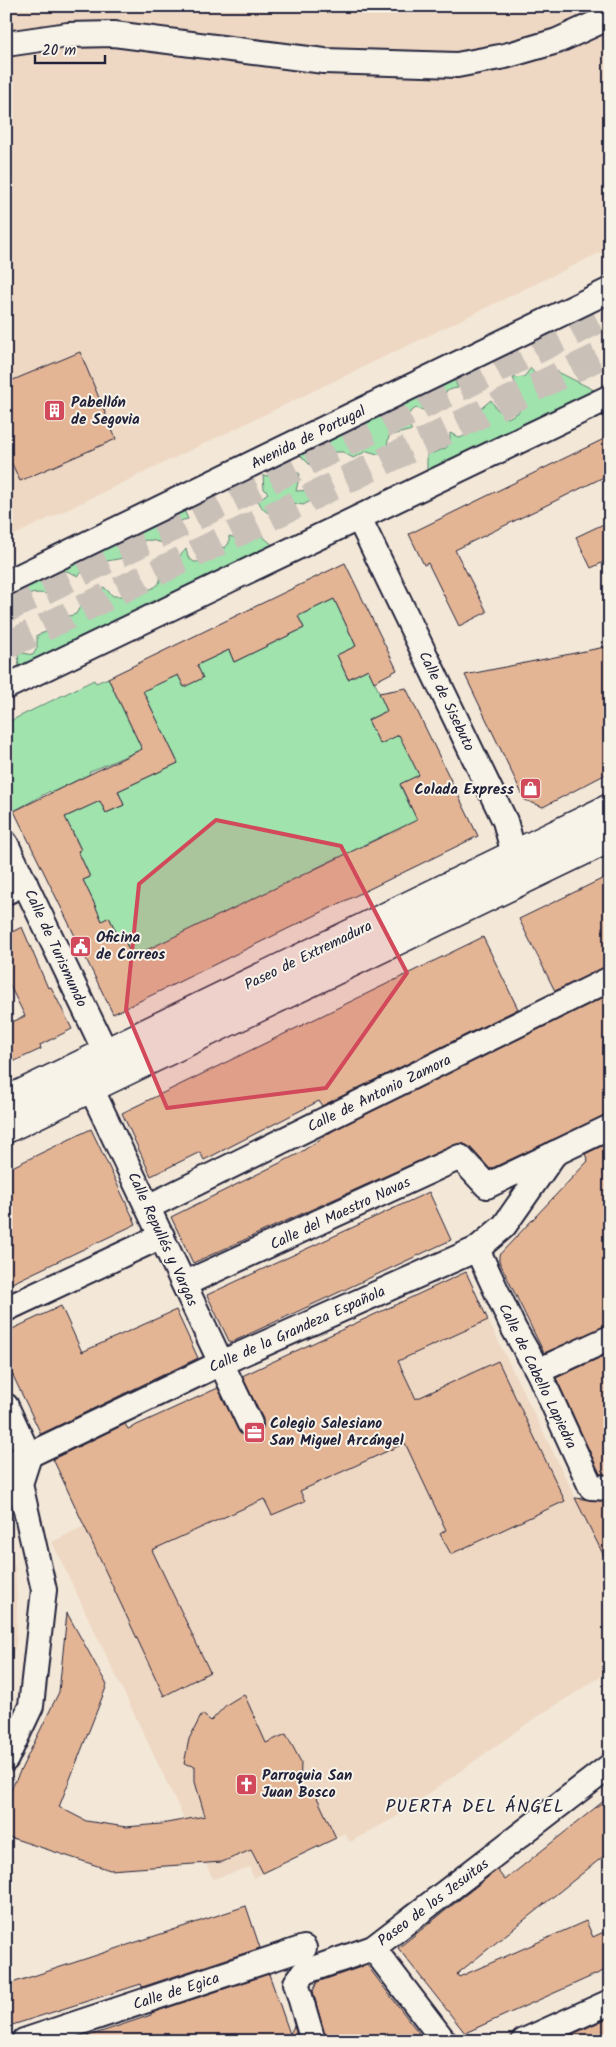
<svg xmlns="http://www.w3.org/2000/svg" width="616" height="2047" font-family="Kalam,sans-serif">
	<rect width="100%" height="100%" fill="#f3e7d7"/>
	<filter id="ink" filterUnits="userSpaceOnUse"><feTurbulence type="fractalNoise" baseFrequency=".02" numOctaves="2"/><feDisplacementMap in="SourceGraphic" scale="10" xChannelSelector="R" yChannelSelector="G"/><feConvolveMatrix kernelMatrix="1 2 1 2 8 2 1 2 1" color-interpolation-filters="sRGB"/></filter>
	<g filter="url(#ink)">
		<!-- built -->
		<g fill="#eed8c3">
			<path d="M6,6H610V248L6,539Z"/>
			<path d="M488,1320L610,1568V1671L532,1720L396,1817L350,1842L345,1833L253,1878L250,1867L213,1879L52,1542L84,1526L77,1509Z"/>
			<path d="M6,1527L15,1567L17,1603L16,1644L6,1682Z"/>
		</g>
		<!-- green -->
		<g fill="#a0e3ad" stroke="#618274">
			<path d="M531,368L536,377L546,385L555,378L556,371L594,390L427,470V452L433,453L446,448L450,442V433L460,438C474,432 474,423 467,411L479,410L491,400L496,408L508,418L519,412L522,397L513,378L524,377Z"/>
			<path d="M453,376L458,388C444,389 435,400 435,413L416,408L408,414L406,422L412,430L389,436L385,456L367,451L353,458L343,452H333L327,463L319,460L313,461L311,466L297,452Z"/>
			<path d="M292,469L300,474L296,491L313,490L317,492V498L303,505L293,503L295,515L288,522L284,518L283,511C271,518 263,512 258,500L268,493L264,489L263,476L275,475L283,483Z"/>
			<path d="M183,508L188,519C174,521 167,531 165,544C151,539 142,538 129,546V557L107,561L101,574C93,570 85,568 78,576L67,571C56,577 53,583 51,595C36,591 23,593 14,607L6,598V593Z"/>
			<path d="M261,535L274,546L19,669L18,652L33,655L37,648V635L49,631L60,614L69,616L76,614L87,594C95,598 100,595 104,587L113,596H123L134,586L139,592C159,588 166,583 155,563C169,563 178,560 186,549L188,557L194,562C205,563 209,552 212,543L225,548L229,543V536L242,540Z"/>
			<path d="M334,599L356,646L337,655L348,679L368,669L388,710L368,720L380,743L400,734L419,775L400,785L411,808L438,814L396,847L389,833L363,845L347,871L339,857L314,869L246,920L239,905L135,961L125,941L121,942L109,918L102,921L83,880L90,877L78,851L81,850L72,830L55,822L99,801L106,813L124,805L118,791L178,763L143,691L178,674L184,687L197,665L229,650L234,662L304,628L298,616Z"/>
			<path d="M108,678L142,749L89,772L90,774L51,793L50,791L14,811L6,795V723L94,680L96,683Z"/>
		</g>
		<!-- building -->
		<g fill="#e4b595" stroke="#22223b">
			<path d="M80,352L116,439L20,481L6,451V383Z"/>
			<path d="M610,436V474L455,550L487,612L459,626L428,563L424,565L409,534Z"/>
			<path d="M610,521V559L591,568L576,537Z"/>
			<path d="M345,563L397,670L374,682L368,669L348,679L337,655L356,646L334,599L298,616L304,628L234,662L229,650L197,665L203,678L184,687L178,675L143,691L178,763L118,791L124,805L106,813L100,801L65,817L81,850L78,851L90,877L83,880L93,901L102,921L109,917L121,942L125,941L132,957L417,820L400,784L419,775L399,735L380,744L368,720L387,711L379,693L406,688L478,836L113,1014L14,811L142,749L108,678Z"/>
			<path d="M610,646V772L543,807L525,800L465,675Z"/>
			<path d="M610,875V965L555,991L519,919Z"/>
			<path d="M22,927L48,988L51,987L72,1029L40,1045L41,1049L6,1065V1025L25,1016L6,978V935Z"/>
			<path d="M483,937L518,1009L322,1106L319,1101L204,1160L200,1152L151,1176L122,1113Z"/>
			<path d="M610,994V1113L490,1169L470,1147L462,1143L454,1145L193,1263L171,1217L298,1154L334,1130Z"/>
			<path d="M91,1129L136,1224L6,1286V1170Z"/>
			<path d="M610,1142V1325L544,1353L499,1261V1255L588,1161L585,1154Z"/>
			<path d="M429,1192L451,1240L230,1343L207,1295Z"/>
			<path d="M466,1272L488,1320L398,1361L416,1399L498,1361L565,1501L451,1554L440,1534L446,1530L405,1443L300,1491L305,1501L272,1515L264,1499L152,1550L210,1672L164,1696L53,1459L125,1424L128,1429L218,1388L238,1430L243,1436L255,1437L262,1431L263,1419L242,1376Z"/>
			<path d="M61,1306L82,1352L176,1310L198,1358L41,1434L6,1361V1332Z"/>
			<path d="M610,1353V1474H600L556,1378Z"/>
			<path d="M575,1498L610,1502V1568Z"/>
			<path d="M67,1613L107,1685L59,1807L86,1821L126,1827L161,1824L205,1816L195,1782V1766L184,1764L189,1739L202,1714L211,1721L226,1705L244,1694L266,1743L286,1734L301,1762L300,1795L313,1789L336,1838L263,1873L251,1850L222,1862L110,1870L6,1836V1800L59,1692Z"/>
			<path d="M610,1796V1851L457,1974L459,1977L586,1921L593,1937L610,1929V1968L465,2033L398,1948L497,1870L505,1880Z"/>
			<path d="M246,1906L260,1948L142,1987L141,1984L6,2027V1985Z"/>
			<path d="M367,1965L376,1977L425,2041H326L313,1991L317,1982Z"/>
			<path d="M269,1974L290,2034L294,2026L299,2041H86V2037L151,2015V2013Z"/>
			<path d="M610,2017V2041H558Z"/>
		</g>
		<g fill="none" stroke-linecap="round" stroke-linejoin="round">
			<!-- motorway-tunnel -->
			<g stroke="#c9c0b8" stroke-width="28" stroke-dasharray="28 14" stroke-linecap="butt">
				<path d="M6,609L610,314"/>
				<path d="M6,646L610,351"/>
			</g>
			<defs>
				<g id="minor">
					<path d="M6,44L68,35L114,34L324,61L457,65L505,56L557,41L610,17"/>
					<path d="M359,518L505,821L514,854L510,871"/>
					<path d="M6,583L610,290"/>
					<path d="M6,687L610,397"/>
					<path d="M6,844L106,1053L91,1088L250,1424"/>
					<path d="M6,892L25,883"/>
					<path d="M148,1207L610,979"/>
					<path d="M477,1249L514,1329L538,1371L591,1487L610,1488"/>
					<path d="M184,1284L460,1157L487,1186L610,1127"/>
					<path d="M6,1309L162,1236"/>
					<path d="M538,1371L610,1338"/>
					<path d="M6,1406L29,1456"/>
					<path d="M6,1466L221,1363L477,1249L504,1226L555,1153"/>
					<path d="M6,1759L31,1706L44,1590L20,1484L29,1456"/>
					<path d="M373,1948L444,2041"/>
					<path d="M24,2041L304,1948"/>
					<path d="M313,2041L296,1983L304,1972L373,1948L610,1766"/>
					<path d="M524,2041L610,2002"/>
				</g>
				<g id="primary">
					<path d="M6,1101L610,808"/>
					<path d="M6,1129L610,838"/>
				</g>
			</defs>
			<!-- minor casing -->
			<use href="#minor" stroke="#22223b" stroke-width="28"/>
			<!-- primary casing -->
			<use href="#primary" stroke="#22223b" stroke-width="31"/>
			<!-- minor -->
			<use href="#minor" stroke="#f7f3e8" stroke-width="24"/>
			<!-- primary -->
			<use href="#primary" stroke="#f7f3e8" stroke-width="28"/>
		</g>
	</g>
	<!-- marked area -->
	<path fill="#d1495b" fill-opacity="0.2" stroke="#d1495b" stroke-width="4" stroke-linejoin="round" d="M216,820L341,846L407,973L326,1088L167,1108L126,1010L139,884Z"/>
	<!-- icons -->
	<defs>
		<symbol id="building-square" viewBox="-11 -11 22 22"><rect x="-9" y="-9" width="18" height="18" rx="4" fill="#d1495b" stroke="#f7f3e8"/><path d="M-4-6H4V6H1V3H-1V6H-4ZM-2.5-4.3h1.7v1.8h-1.7ZM.8-4.3h1.7v1.8H.8ZM-2.5-1h1.7V.8h-1.7ZM.8-1h1.7V.8H.8Z" fill="#fff"/></symbol>
		<symbol id="shop-square" viewBox="-11 -11 22 22"><rect x="-9" y="-9" width="18" height="18" rx="4" fill="#d1495b" stroke="#f7f3e8"/><path d="M-5-2.5h2.3a2.7 3.5 0 0 1 5.4 0H5L5.5 6h-11ZM-1.5-2.5h3a1.5 2.3 0 0 0-3 0Z" fill="#fff"/></symbol>
		<symbol id="civic-square" viewBox="-11 -11 22 22"><rect x="-9" y="-9" width="18" height="18" rx="4" fill="#d1495b" stroke="#f7f3e8"/><path d="M-.6-6.5H3V-4.5H.6V-3L4-1V1h2V6H-6V1h2V-1L-.6-3ZM-1.2 2.5V6h2.4V2.5Z" fill="#fff"/></symbol>
		<symbol id="office-square" viewBox="-11 -11 22 22"><rect x="-9" y="-9" width="18" height="18" rx="4" fill="#d1495b" stroke="#f7f3e8"/><path d="M-6-3h4V-5.5h4V-3h4V5H-6ZM-1-4.5V-3h2v-1.5ZM-6 0V1H6V0Z" fill="#fff"/></symbol>
		<symbol id="church-square" viewBox="-11 -11 22 22"><rect x="-9" y="-9" width="18" height="18" rx="4" fill="#d1495b" stroke="#f7f3e8"/><path d="M-1.2-6h2.4v3.5h3.3v2.4h-3.3V6h-2.4V-.1h-3.3v-2.4h3.3Z" fill="#fff"/></symbol>
	</defs>
	<g fill-rule="evenodd">
		<use href="#building-square" x="42" y="398" width="25" height="25"/>
		<use href="#shop-square" x="518" y="776" width="25" height="25"/>
		<use href="#civic-square" x="68" y="934" width="25" height="25"/>
		<use href="#office-square" x="242" y="1420" width="25" height="25"/>
		<use href="#church-square" x="234" y="1772" width="25" height="25"/>
	</g>
	<g text-anchor="middle" stroke-width="4" stroke-linejoin="round" paint-order="stroke">
		<!-- poi labels -->
		<g font-size="15" font-weight="bold" fill="#22223b" stroke="#f7f3e8" text-anchor="start">
			<text x="71" y="407">Pabellón<tspan x="71" dy="17">de Segovia</tspan></text>
			<text x="514" y="794" text-anchor="end">Colada Express</text>
			<text x="96" y="942">Oficina<tspan x="96" dy="17">de Correos</tspan></text>
			<text x="270" y="1428">Colegio Salesiano<tspan x="270" dy="17">San Miguel Arcángel</tspan></text>
			<text x="262" y="1780">Parroquia San<tspan x="262" dy="17">Juan Bosco</tspan></text>
		</g>
		<!-- street labels -->
		<g font-size="15" fill="#22223b" stroke="#f7f3e8">
			<text transform="translate(308 437) rotate(-26)" y="5">Avenida de Portugal</text>
			<text transform="translate(447 701) rotate(64)" y="5">Calle de Sisebuto</text>
			<text transform="translate(56 948) rotate(65)" y="5">Calle de Turismundo</text>
			<text transform="translate(308 955) rotate(-26)" y="5">Paseo de Extremadura</text>
			<text transform="translate(379 1093) rotate(-26)" y="5">Calle de Antonio Zamora</text>
			<text transform="translate(340 1213) rotate(-25)" y="5">Calle del Maestro Navas</text>
			<text transform="translate(163 1239) rotate(65)" y="5">Calle Repullés y Vargas</text>
			<text transform="translate(297 1329) rotate(-24)" y="5">Calle de la Grandeza Española</text>
			<text transform="translate(538 1376) rotate(64)" y="5">Calle de Cabello Lapiedra</text>
			<text transform="translate(433 1902) rotate(-37)" y="5">Paseo de los Jesuitas</text>
			<text transform="translate(176 1991) rotate(-18)" y="5">Calle de Egica</text>
		</g>
		<!-- quarter labels -->
		<g font-size="18" letter-spacing="1" fill="#22223b" stroke="#f7f3e8">
			<text x="475" y="1812">PUERTA DEL ÁNGEL</text>
		</g>
	</g>
	<!-- margin -->
	<rect width="616" height="2047" fill="none" stroke="#f7f3e8" stroke-width="25"/>
	<rect x="12" y="12" width="591" height="2022" fill="none" stroke="#22223b" stroke-width="2" filter="url(#ink)"/>
	<!-- scale -->
	<path d="M35 55v8h70v-8" fill="none" stroke="#22223b" stroke-width="2.5"/>
	<text x="42" y="55" font-size="15" fill="#22223b" stroke="#f7f3e8" stroke-width="4" paint-order="stroke">20 m</text>
</svg>
